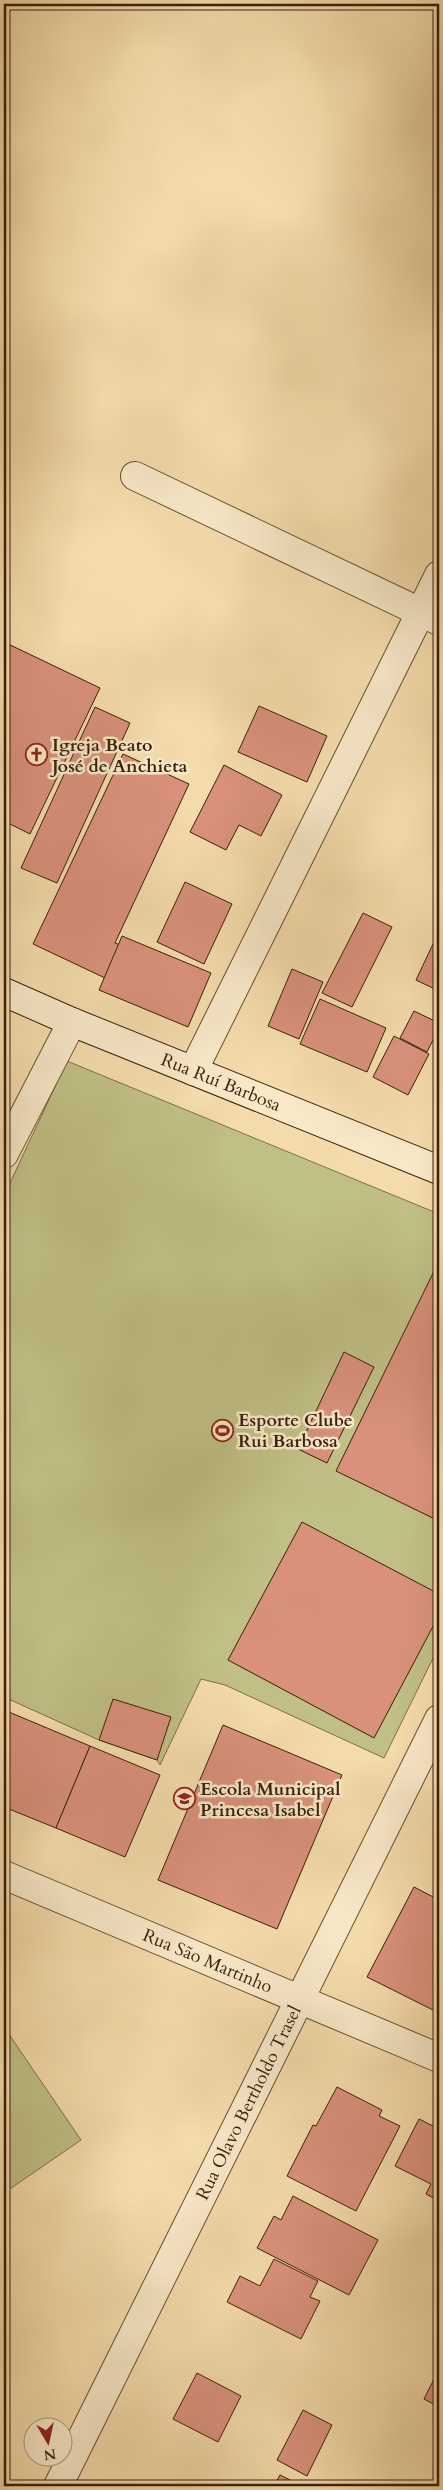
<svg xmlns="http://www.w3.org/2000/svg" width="443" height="2490" font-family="Cardo,serif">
	<rect width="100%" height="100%" fill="#f4dbab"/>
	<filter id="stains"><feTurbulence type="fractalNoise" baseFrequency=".004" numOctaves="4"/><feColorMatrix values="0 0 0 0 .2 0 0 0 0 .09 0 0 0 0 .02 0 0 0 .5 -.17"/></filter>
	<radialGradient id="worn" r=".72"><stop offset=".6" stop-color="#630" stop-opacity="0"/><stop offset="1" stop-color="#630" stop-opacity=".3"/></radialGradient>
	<!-- green -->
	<g fill="#c0bf86" stroke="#7d6f48">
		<path d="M67,1061L439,1214V1646L384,1758L225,1685L201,1679L160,1765L157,1760L99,1740L4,1697V1196Z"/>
		<path d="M4,2027L81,2140L4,2193Z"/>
	</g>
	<!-- building -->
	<g fill="#d9917b" stroke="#3a1f0a">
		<path d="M4,642L100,688L30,834L4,821Z"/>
		<path d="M259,706L327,736L307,782L238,752Z"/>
		<path d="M95,707L130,723L57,883L21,868Z"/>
		<path d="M123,754L189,784L115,943L120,945L105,978L33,944Z"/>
		<path d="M224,765L282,795L261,836L239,825L226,850L190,832Z"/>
		<path d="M185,882L232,904L204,964L157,942Z"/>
		<path d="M363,913L392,927L352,1007L322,993Z"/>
		<path d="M122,936L211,973L188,1027L99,990Z"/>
		<path d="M433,944L439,947V991L416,980Z"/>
		<path d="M292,969L323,982L299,1039L268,1026Z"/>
		<path d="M320,999L386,1028L367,1072L300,1044Z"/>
		<path d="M414,1011L439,1023V1028L427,1052L400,1038Z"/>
		<path d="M394,1036L429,1054L408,1095L373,1077Z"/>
		<path d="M439,1261V1521L336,1471Z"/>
		<path d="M344,1352L374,1367L327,1463L298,1449Z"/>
		<path d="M302,1522L439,1594V1615L374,1738L228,1660Z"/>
		<path d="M113,1699L171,1717L157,1760L99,1740Z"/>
		<path d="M4,1710L90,1746L56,1828L4,1807Z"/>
		<path d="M223,1725L342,1775L277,1929L158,1880Z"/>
		<path d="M90,1746L160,1775L125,1857L56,1828Z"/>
		<path d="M414,1887L439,1900V1998L433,2010L367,1977Z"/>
		<path d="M337,2087L382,2110L379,2116L400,2126L356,2211L287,2176L313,2125L316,2126Z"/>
		<path d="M419,2119L439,2129V2201L426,2194L431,2184L395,2166Z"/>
		<path d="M293,2196L378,2240L349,2295L257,2248L274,2216L281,2220Z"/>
		<path d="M274,2259L318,2281L310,2297L320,2301L301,2339L227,2302L240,2276L260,2286Z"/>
		<path d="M439,2369V2407L424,2399Z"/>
		<path d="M197,2373L241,2396L218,2442L173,2419Z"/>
		<path d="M303,2410L332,2425L307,2476L277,2460Z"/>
		<path d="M280,2475L302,2486H274Z"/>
	</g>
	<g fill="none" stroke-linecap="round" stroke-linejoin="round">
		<defs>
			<g id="street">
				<path d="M135,476L439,621"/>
				<path d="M193,1071L439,575"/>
				<path d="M4,1154L72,1022"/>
				<path id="s1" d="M4,1875L439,2058"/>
				<path id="s2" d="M58,2486L439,1719"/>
			</g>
			<g id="secondary">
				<path id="s3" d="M4,992L72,1022L439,1170"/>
			</g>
		</defs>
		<!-- street casing -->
		<use href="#street" stroke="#684e32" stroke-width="30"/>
		<!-- secondary casing -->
		<use href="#secondary" stroke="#3a1f0a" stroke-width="30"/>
		<!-- street -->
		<use href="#street" stroke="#f8e8c8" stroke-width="28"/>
		<!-- secondary -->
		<use href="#secondary" stroke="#f8e8c8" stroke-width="28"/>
	</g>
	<!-- icons -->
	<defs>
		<symbol id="church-ring" viewBox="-11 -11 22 22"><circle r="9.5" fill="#f8e8c8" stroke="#8f2418" stroke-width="1.5"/><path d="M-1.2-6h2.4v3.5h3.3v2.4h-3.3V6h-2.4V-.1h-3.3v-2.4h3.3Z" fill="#8f2418"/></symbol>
		<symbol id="stadium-ring" viewBox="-11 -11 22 22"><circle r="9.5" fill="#f8e8c8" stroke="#8f2418" stroke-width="1.5"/><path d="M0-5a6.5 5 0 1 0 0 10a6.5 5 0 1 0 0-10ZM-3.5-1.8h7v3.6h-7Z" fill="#8f2418"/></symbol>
		<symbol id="school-ring" viewBox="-11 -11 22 22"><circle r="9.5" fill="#f8e8c8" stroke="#8f2418" stroke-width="1.5"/><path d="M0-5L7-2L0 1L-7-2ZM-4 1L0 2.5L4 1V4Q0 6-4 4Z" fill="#8f2418"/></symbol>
	</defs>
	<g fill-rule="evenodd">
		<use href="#church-ring" x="24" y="742" width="25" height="25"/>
		<use href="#stadium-ring" x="210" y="1418" width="25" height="25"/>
		<use href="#school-ring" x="172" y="1786" width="25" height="25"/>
	</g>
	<g text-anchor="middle" stroke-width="5" stroke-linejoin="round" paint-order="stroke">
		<!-- poi labels -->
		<g font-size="18" font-weight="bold" fill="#3a1f0a" stroke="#f8e8c8" text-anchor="start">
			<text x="52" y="751">Igreja Beato<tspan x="52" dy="21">José de Anchieta</tspan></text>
			<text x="238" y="1426">Esporte Clube<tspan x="238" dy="21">Rui Barbosa</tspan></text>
			<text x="200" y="1795">Escola Municipal<tspan x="200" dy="21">Princesa Isabel</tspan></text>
		</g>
		<!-- street labels -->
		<g font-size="18" fill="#3a1f0a" stroke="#f8e8c8">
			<text dy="6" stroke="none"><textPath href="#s3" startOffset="235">Rua Ruí Barbosa</textPath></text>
			<text dy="6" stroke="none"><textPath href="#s1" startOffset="221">Rua São Martinho</textPath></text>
			<text dy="6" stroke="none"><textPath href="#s2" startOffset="428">Rua Olavo Bertholdo Trasel</textPath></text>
		</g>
	</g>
	<!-- margin -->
	<rect width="443" height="2490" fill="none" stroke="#f4dbab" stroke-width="20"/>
	<rect x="5" y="5" width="433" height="2480" fill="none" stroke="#3a1f0a" stroke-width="2.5"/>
	<rect x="10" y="10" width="423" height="2470" fill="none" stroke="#3a1f0a"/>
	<!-- north arrow -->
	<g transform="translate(48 2442) rotate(171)"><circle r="24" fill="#f8e8c8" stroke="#ac987c"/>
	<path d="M0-4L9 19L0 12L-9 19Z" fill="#8f2418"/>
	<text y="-8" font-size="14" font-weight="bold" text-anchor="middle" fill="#3a1f0a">N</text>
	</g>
	<rect width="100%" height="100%" filter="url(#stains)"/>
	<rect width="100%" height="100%" fill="url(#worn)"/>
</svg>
